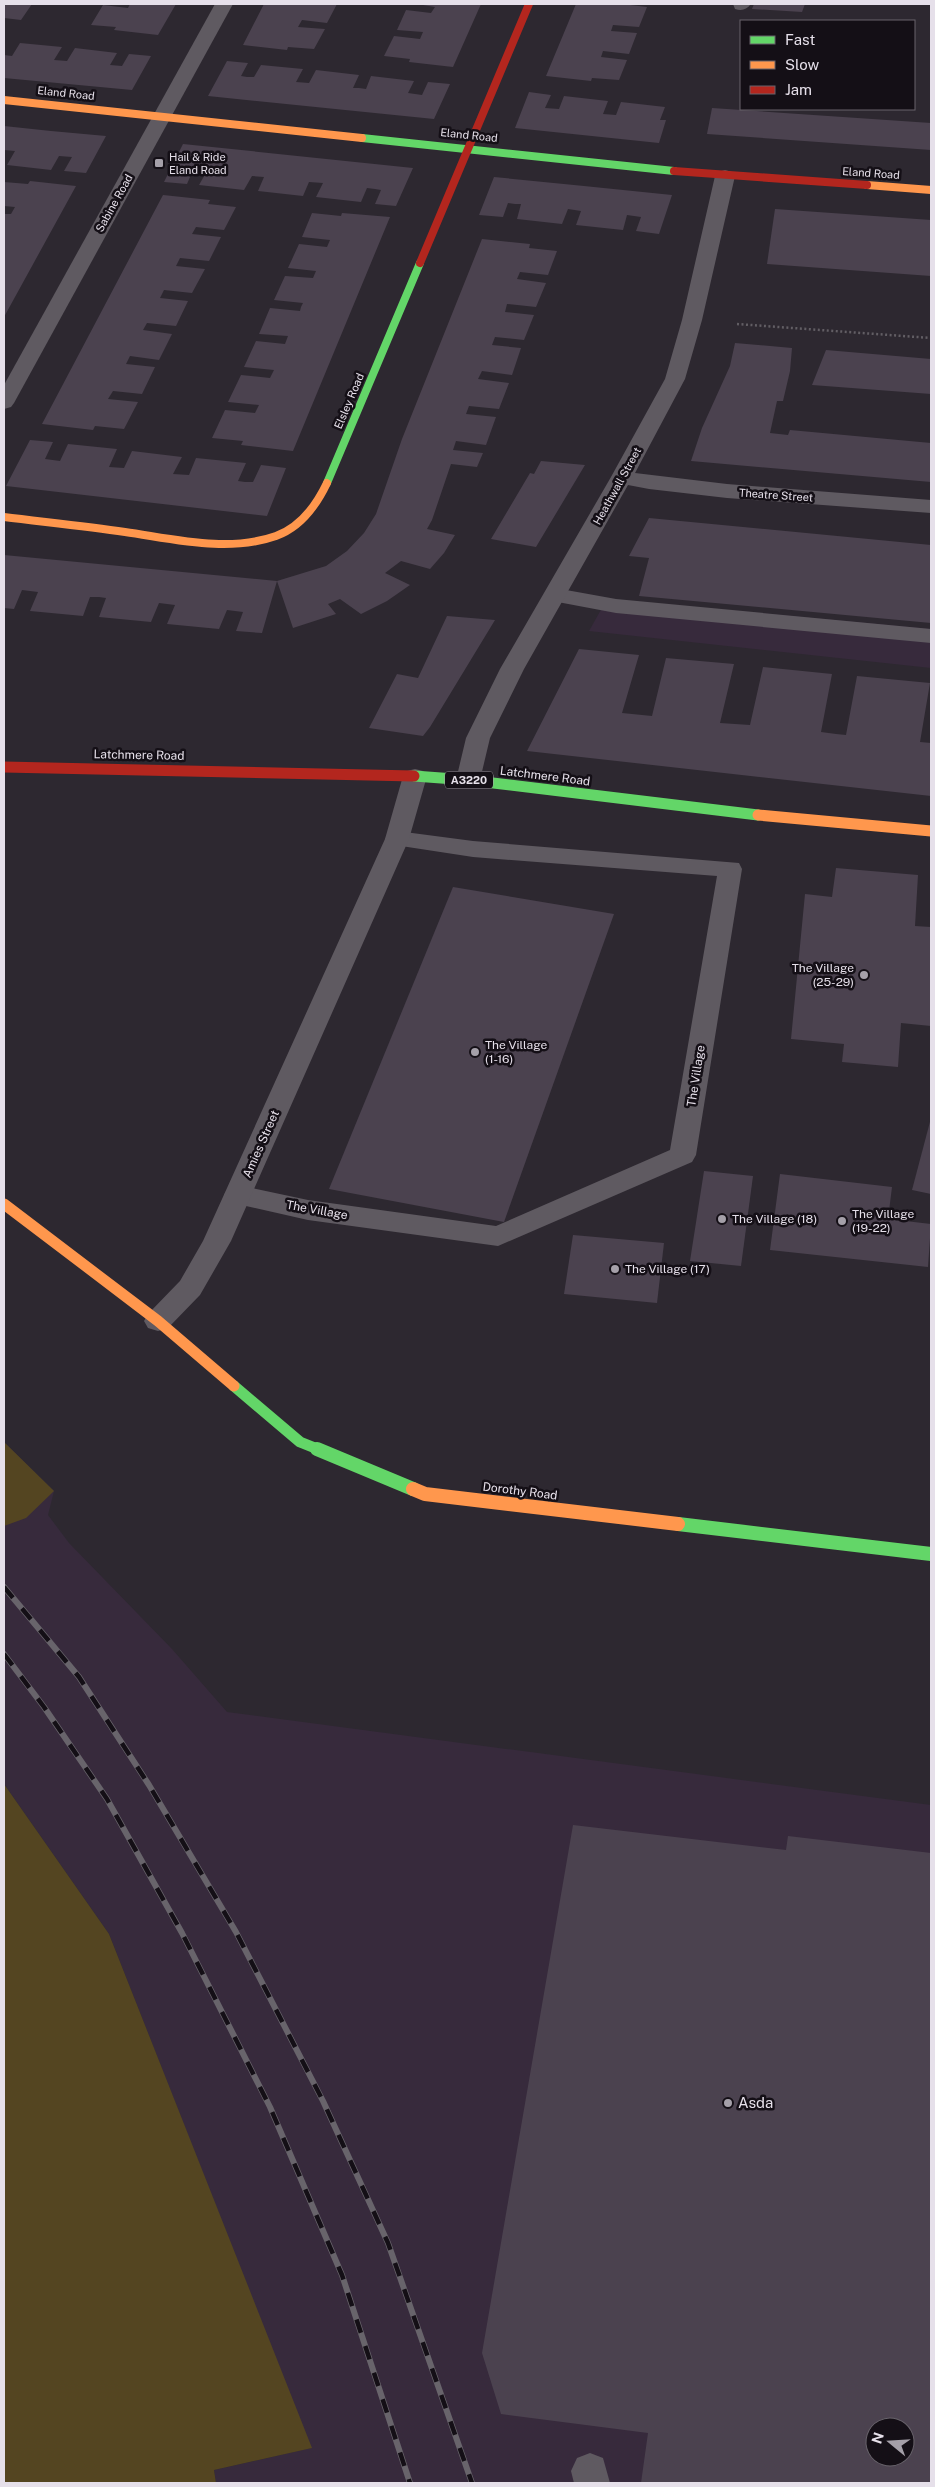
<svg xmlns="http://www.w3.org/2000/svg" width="935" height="2487" font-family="'Public Sans',sans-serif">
	<rect width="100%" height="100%" fill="#2d2830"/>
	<!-- built -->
	<g fill="#372a3c" fill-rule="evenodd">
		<path d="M607,599L931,629V668L589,631Z"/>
		<path d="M4,1442L54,1491L48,1515L69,1543L172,1649L227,1712L931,1805V2483H216L214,2470L311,2448L109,1934L4,1784ZM875,2427H905V2457H875Z"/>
	</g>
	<!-- green -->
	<g fill="#544521">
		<path d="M4,1442L54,1491L26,1518L4,1526Z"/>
		<path d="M4,1784L109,1934L312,2448L214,2470L216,2483H4Z"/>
	</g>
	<!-- building -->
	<g fill="#4b424f" fill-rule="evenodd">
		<path d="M4,4H32L21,20L4,18Z"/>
		<path d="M130,4H176L158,35L114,30L116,27L91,25L103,5L128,8Z"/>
		<path d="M264,4H337L327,23L302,20L298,27L325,29L314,49L288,47L287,50L243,45Z"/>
		<path d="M417,4H481L453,67L409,62L410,59L384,56L394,36L420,39L423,32L397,30L406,10L431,13L435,7Z"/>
		<path d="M576,4H622L647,7L639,27L613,25L611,31L637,33L629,54L603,51L601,57L627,60L619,80L592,78L591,81L546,76Z"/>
		<path d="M754,4H805L802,12L752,9Z"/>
		<path d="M20,43L62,47L54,60L67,61L75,48L117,53L110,65L122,66L129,54L151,56L132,90L4,78V55L12,56Z"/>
		<path d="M227,61L248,63L241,76L247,77H254L261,65L303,69L296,82L309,83L316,70L359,75L353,88H359L366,89L371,76L414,81L408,93L422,95L428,82L450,84L434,119L208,96Z"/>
		<path d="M529,92L551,95L545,108L559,109L564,96L608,101L603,114L616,115L621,102L665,107L660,120H666L659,143L515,128Z"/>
		<path d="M712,108L931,123V150L707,134Z"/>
		<path d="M4,126L51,131L106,136L86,173L64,171L72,157L59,156L51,170L7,165L15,151L4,150Z"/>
		<path d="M183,144L413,168L396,206L375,204L381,190L375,189L367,188L361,202L316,197L323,183L309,182L303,196L258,191L264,177L252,176L244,190L199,185L207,171L193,170L187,184L164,182Z"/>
		<path d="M494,177L584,186L672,195L659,234L636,231L641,217L627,215L623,230L576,225L581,211L568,209L562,224L517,219L521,204H515L508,203L503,217L479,215Z"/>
		<path d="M30,181L76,186L4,317V214H11L15,207L4,206V182L28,184Z"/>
		<path d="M163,195L210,200L208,204L236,207L224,230L196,227L192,234L221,237L209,261L180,258L176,266L205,269L192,293L164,290L160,298L188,301L176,326L147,323L143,330L172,334L159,360L130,356L126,364L155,367L142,394L113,391L108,399L138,402L124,429L95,426L93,430L42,424Z"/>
		<path d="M775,209L931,220V276L767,264Z"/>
		<path d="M312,213L341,216L342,213L390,217L293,451L241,445L243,441L212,438L225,410L255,413L259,405L228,402L241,375L270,378L274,370L244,367L256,341L285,344L288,336L259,334L270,308L300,311L301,307L303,303L274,300L285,276L313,278L316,271L288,268L299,244L327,247L330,240L302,237Z"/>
		<path d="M482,239L530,244L529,248L557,251L548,275L520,272L517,279L546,283L536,307L507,304L505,312L534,315L524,340L495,337L492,345L521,348L512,375L482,371L478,379L509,383L499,409L469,406L466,414L496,417L486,445L456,441L453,450L483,453L477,467L451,464L432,520L427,529L455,535L444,553L430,569L401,561L385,573L410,585L387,601L361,614L340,599L328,604L336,614L293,628L277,581L262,633L236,631L243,612L227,610L219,629L167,624L175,605L159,603L151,622L99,617L106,598L99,597H90L83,616L30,611L38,592L22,590L14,609L4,608V555L277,581L326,566L347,551L364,533L376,514L402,439Z"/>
		<path d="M735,343L792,348L790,371L783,401H777L770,433L788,435L790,430L931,443V482L691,461L702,428L730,366Z"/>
		<path d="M826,350L931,359V394L812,385Z"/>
		<path d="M30,440L53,442L45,459L60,461L68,444L117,449L109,467L124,468L132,451L182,457L173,474L189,475L196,458L246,463L238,481L245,482H253L261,465L286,468L267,516L6,486Z"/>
		<path d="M541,461L585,465L536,547L491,539L530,473L534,474Z"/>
		<path d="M649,518L931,545V623L639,596L649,558L629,556Z"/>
		<path d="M447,616L495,620L430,727L423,736L369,728L397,674L418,678Z"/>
		<path d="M579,649L639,655L622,713L652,716L666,658L734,664L720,723L750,725L763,667L832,674L821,732L836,734L846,735L857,676L930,683L920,742L931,743V796L527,751Z"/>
		<path d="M836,868L918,875L915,926L931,927V1026L901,1023L898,1067L842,1062L844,1044L791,1039L805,894L832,897Z"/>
		<path d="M453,887L614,914L504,1222L329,1189Z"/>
		<path d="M931,1118V1194L912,1190Z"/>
		<path d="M704,1171L753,1176L741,1266L690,1261Z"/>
		<path d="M780,1174L892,1187L888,1219L931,1224L928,1267L770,1250Z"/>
		<path d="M573,1235L664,1243L657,1303L564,1294Z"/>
		<path d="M573,1825L786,1850L788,1836L931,1853V2483H641L648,2433L501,2414L482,2353ZM875,2427H905V2457H875Z"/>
	</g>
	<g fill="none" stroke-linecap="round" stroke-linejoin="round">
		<!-- path -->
		<path stroke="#625e64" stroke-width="2.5" stroke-dasharray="2 2.5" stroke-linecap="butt" d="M737,324L931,338"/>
		<!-- lane -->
		<g fill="#5f5a61" fill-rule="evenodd">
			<path d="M733,4H751C746,10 742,11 735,9Z"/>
			<path d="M555,588L616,599L931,629V643L616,613L547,600L544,595L547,590Z"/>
			<path d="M397,831L473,841L739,863L742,869L696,1155L692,1162L498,1246L308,1220L228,1202L224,1195L228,1188L238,1185L308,1200L496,1226L670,1150L717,876L473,857L388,844L385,839L388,834Z"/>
			<path d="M590,2453L603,2458L610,2483H574L571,2471L577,2458Z"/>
		</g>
		<!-- street -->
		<g fill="#5f5a61" fill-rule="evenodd">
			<path d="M215,4H233L14,403L11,407L4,409V385Z"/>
			<path d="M725,170L732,172L735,176L702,320L685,379L635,473L727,484L931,500V513L727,498L649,489L628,485L524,669L490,738L480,780L476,785L468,787L460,785L456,780L466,738L500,669L611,477L665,379L682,320L715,176L718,172Z"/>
			<path d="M415,769L423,771L427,776L409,839L231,1241L200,1295L168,1328L158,1331L148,1328L144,1321L148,1314L180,1281L203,1241L385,839L403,776L407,771Z"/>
		</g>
		<!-- fast-far2 -->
		<g stroke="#63d668" stroke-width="8">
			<path d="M362,138L674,171"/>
			<path d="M327,483L420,263"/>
		</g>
		<!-- fast-far1 -->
		<g stroke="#63d668" stroke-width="11">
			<path d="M414,776L468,780L758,815"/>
			<path d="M234,1386L300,1442L320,1450"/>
		</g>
		<!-- fast -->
		<g stroke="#63d668" stroke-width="14">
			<path d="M317,1449L413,1489"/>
			<path d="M678,1524L931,1554"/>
		</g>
		<!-- slow-far2 -->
		<g stroke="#ff974d" stroke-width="8">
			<path d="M4,100L362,138"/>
			<path d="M867,185L931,190"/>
			<path d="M4,517C44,522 85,526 125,532C174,539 228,553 276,536C301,527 316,506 327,483"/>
		</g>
		<!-- slow-far1 -->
		<g stroke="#ff974d" stroke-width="11">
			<path d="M758,815L931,831"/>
			<path d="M4,1204L158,1321L234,1386"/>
		</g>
		<!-- slow -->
		<path stroke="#ff974d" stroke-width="14" d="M413,1489L425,1494L678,1524"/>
		<!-- jam-far1 -->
		<g stroke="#b3261e" stroke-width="8">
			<path d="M674,171L867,185"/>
			<path d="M420,263L529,4"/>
		</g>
		<!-- jam -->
		<path stroke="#b3261e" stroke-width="11" d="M4,767L414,776"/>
		<defs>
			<g id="rail">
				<path d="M4,1587L79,1677L149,1785L236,1932L323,2101L388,2243L472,2483"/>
				<path d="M4,1654L44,1707L107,1799L182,1933L270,2107L342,2275L410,2483"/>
			</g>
		</defs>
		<!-- rail casing -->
		<use href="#rail" stroke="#68646b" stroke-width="6"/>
		<!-- rail -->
		<use href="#rail" stroke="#140f16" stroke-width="4.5" stroke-dasharray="14" stroke-linecap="butt"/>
	</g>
	<!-- markers -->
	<g fill="#a5a0a9" stroke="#140f16" stroke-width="2">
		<rect x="154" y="158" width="10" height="10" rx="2.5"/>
		<circle cx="864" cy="975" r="5"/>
		<circle cx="475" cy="1052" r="5"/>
		<circle cx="722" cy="1219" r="5"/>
		<circle cx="842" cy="1221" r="5"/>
		<circle cx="615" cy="1269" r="5"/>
		<circle cx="728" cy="2103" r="5"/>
	</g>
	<g text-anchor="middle" stroke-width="5" stroke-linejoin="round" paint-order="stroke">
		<!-- far-street labels -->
		<g font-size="11" fill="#e6e0ea" stroke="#140f16">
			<text transform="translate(66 93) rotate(6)" y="4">Eland Road</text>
			<text transform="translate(469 135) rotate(6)" y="4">Eland Road</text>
			<text transform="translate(871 173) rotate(4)" y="4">Eland Road</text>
			<text transform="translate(114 203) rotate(-61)" y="4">Sabine Road</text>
			<text transform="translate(349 401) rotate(-67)" y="4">Elsley Road</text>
			<text transform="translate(617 486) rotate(-61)" y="4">Heathwall Street</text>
			<text transform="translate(776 495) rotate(4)" y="4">Theatre Street</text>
		</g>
		<!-- far-poi labels -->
		<g font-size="11" fill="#e6e0ea" stroke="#140f16" text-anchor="start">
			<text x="169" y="161">Hail &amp; Ride<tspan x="169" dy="13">Eland Road</tspan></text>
		</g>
		<!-- shield labels -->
		<rect fill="#140f16" stroke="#a7a1aa" stroke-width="1" x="445" y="771.5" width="48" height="17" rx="4"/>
		<g font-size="11" font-weight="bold" fill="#e6e0ea">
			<text x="469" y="784">A3220</text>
		</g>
		<!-- street labels -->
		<g font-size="12" fill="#e6e0ea" stroke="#140f16">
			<text transform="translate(139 755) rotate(1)" y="4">Latchmere Road</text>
			<text transform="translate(545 776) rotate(7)" y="4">Latchmere Road</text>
			<text transform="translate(696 1076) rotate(-81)" y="4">The Village</text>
			<text transform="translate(261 1144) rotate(-66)" y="4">Amies Street</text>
			<text transform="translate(317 1210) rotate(10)" y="4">The Village</text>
			<text transform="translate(520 1491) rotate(7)" y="4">Dorothy Road</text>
		</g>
		<!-- poi labels -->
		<g font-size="12" fill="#e6e0ea" stroke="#140f16" text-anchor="start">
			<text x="854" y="972" text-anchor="end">The Village<tspan x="854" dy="14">(25-29)</tspan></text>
			<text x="485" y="1049">The Village<tspan x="485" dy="14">(1-16)</tspan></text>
			<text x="852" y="1218">The Village<tspan x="852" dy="14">(19-22)</tspan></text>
			<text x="732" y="1223">The Village (18)</text>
			<text x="625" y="1273">The Village (17)</text>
		</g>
		<!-- near-poi labels -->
		<g font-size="15" fill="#e6e0ea" stroke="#140f16" text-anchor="start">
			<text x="738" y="2108">Asda</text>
		</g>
	</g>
	<!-- border -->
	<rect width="935" height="2487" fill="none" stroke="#e6e0ea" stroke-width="10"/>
	<!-- legend -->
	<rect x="740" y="20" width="175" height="90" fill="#140f16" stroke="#68636b"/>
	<rect x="750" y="36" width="25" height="8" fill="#63d668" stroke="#68636b"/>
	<text x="785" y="45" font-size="15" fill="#e6e0ea">Fast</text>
	<rect x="750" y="61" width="25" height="8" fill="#ff974d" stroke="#68636b"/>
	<text x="785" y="70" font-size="15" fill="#e6e0ea">Slow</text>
	<rect x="750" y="86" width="25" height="8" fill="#b3261e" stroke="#68636b"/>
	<text x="785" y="95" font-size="15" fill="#e6e0ea">Jam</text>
	<!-- north arrow -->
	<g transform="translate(890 2442) rotate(288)"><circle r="24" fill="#140f16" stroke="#68636b"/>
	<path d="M0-4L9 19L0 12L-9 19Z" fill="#a5a0a9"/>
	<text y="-8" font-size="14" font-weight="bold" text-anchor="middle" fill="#e6e0ea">N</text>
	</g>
</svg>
